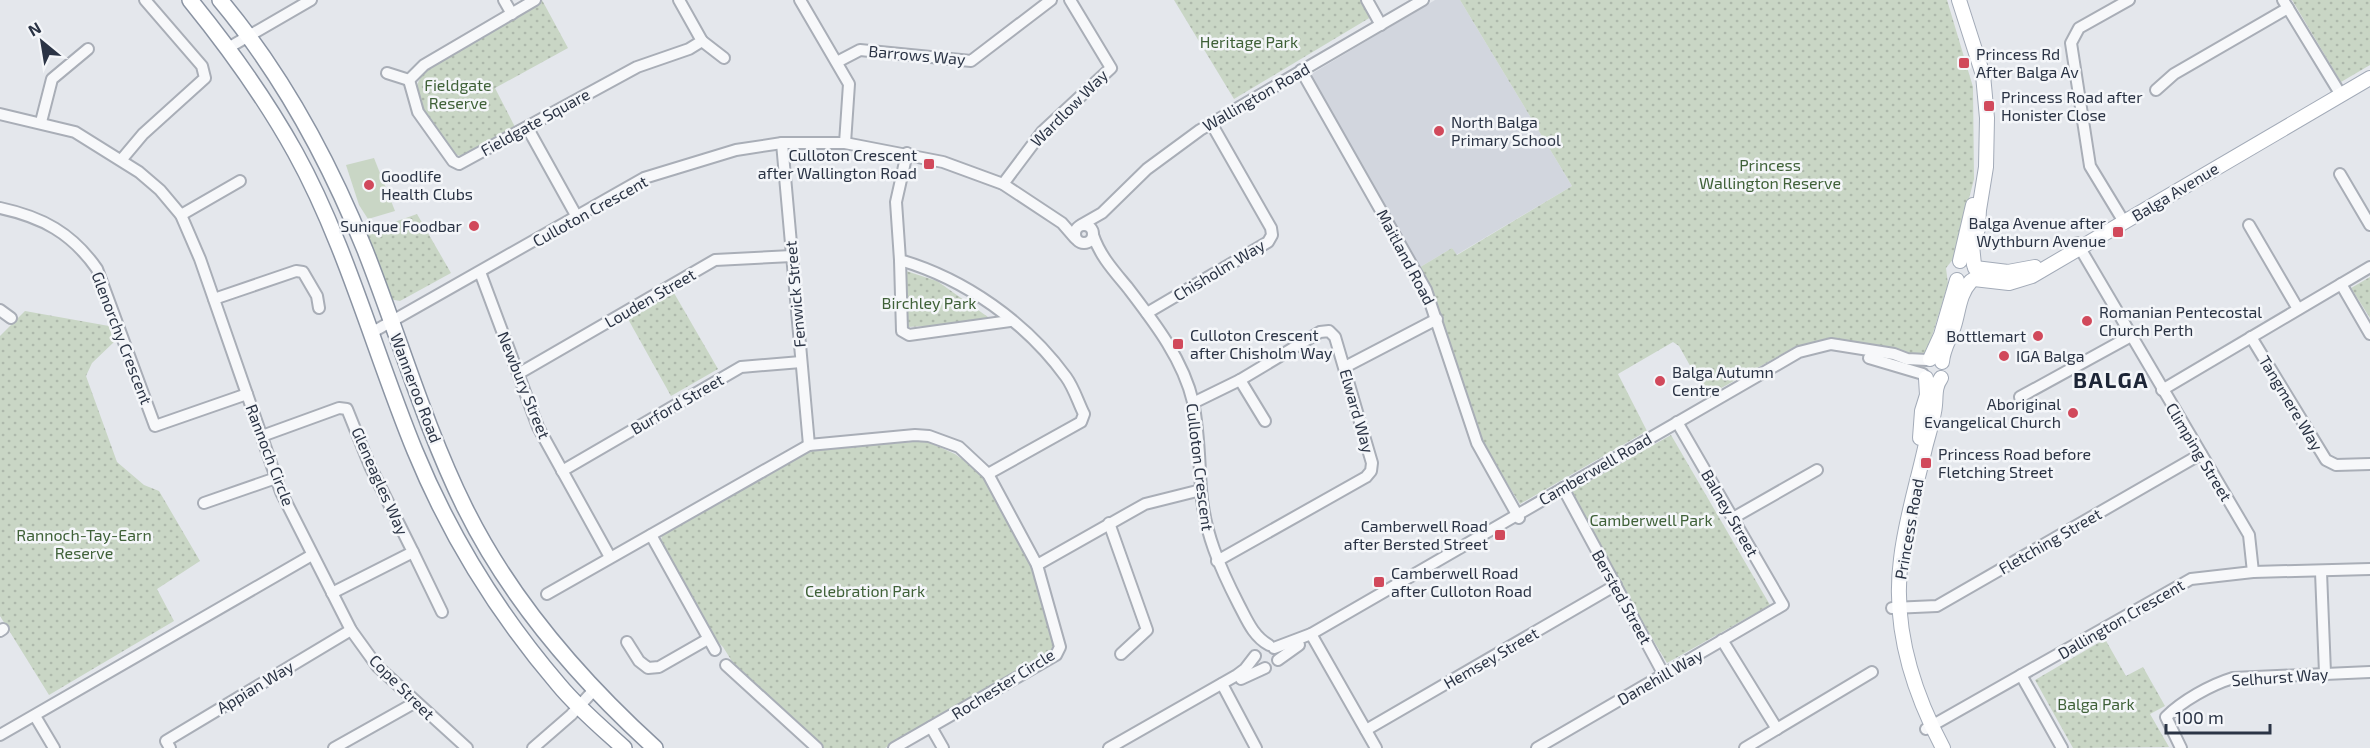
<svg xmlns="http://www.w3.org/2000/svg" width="2370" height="748" font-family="'Exo 2',sans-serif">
	<defs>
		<pattern id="park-dots" width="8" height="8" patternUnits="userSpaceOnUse" patternTransform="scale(1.5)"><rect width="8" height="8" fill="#c9d6c5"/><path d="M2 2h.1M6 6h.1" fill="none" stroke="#adb8ab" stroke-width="1.8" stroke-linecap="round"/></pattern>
	</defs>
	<rect width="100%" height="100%" fill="#e4e7ec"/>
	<!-- built -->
	<path fill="#d2d6de" d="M1435,0H1460L1572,186L1456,255L1452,248L1417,269L1308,76Z"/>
	<!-- grass -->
	<path fill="#c9d6c5" d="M374,158L395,211L368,219L359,205L346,165Z"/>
	<!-- park -->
	<g fill="url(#park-dots)">
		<path d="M542,0L568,48L495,88L515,127L464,156L453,155C443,140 418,111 416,94C415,85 422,76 426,68Z"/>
		<path d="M1174,0H1361L1371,17L1234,99Z"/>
		<path d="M1460,0H1947L1973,87L1974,179L1954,258L1946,268L1948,284L1924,362L1836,341L1793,348L1707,396L1679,346L1673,342L1618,374L1647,431L1520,504L1481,441L1417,269L1452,248L1457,255L1572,186Z"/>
		<path d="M2292,0H2370V65L2341,82Z"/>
		<path d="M417,214L451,273L400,301L389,299L364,233Z"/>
		<path d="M903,270L937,281L995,322L908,327Z"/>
		<path d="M2370,277V318L2351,288Z"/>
		<path d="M674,293L718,369L671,396L628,319Z"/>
		<path d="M25,311L109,326L114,342L92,363L86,376L117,462L144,485L159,491L200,561L157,589L174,621L49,695L0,616V336Z"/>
		<path d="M1671,435L1770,605L1667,663L1565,495Z"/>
		<path d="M926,441L955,454L981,473L1030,563L1054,648L1050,653L885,748H822L740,674L723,647L712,636L660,544L663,532L810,450Z"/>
		<path d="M2105,639L2126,676L2143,667L2165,706L2150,714L2169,747L2073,748L2035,680Z"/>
	</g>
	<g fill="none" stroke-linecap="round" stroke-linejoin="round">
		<defs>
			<g id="minor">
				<path d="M504,0L512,14"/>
				<path d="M800,0L849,84L845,143"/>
				<path d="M1367,0L1381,25"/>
				<path d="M2283,0L2341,95"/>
				<path d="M702,41L724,58"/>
				<path d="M228,48L311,0"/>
				<path d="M837,62L860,50L971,61L1051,0"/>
				<path d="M1301,70L1426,290L1477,443L1519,518"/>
				<path d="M387,73L409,80"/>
				<path d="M409,80L418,112L453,161L459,164L637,67L689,49L702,41L679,0"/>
				<path d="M409,80L424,65L535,0"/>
				<path d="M2156,90L2174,74L2288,8"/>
				<path d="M0,114L75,132L139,172L160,190L181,215L200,259L281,492L351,630L377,666L467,748"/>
				<path d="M41,122L52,79L88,49"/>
				<path d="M527,127L577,217"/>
				<path d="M782,143L809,445"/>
				<path d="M907,153L896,202L900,260C965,279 1026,322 1066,377C1074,388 1078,402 1084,414L1081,422L988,474"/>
				<path d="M122,159L143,134L205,78L202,66L145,0"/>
				<path d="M2340,174L2370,225"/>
				<path d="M1003,184L1042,132L1111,68L1070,0"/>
				<path d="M0,208C42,217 72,233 97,269L155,426L247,394"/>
				<path d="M181,215L240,181"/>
				<path d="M2124,222L2090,166L2071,43L2079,28L2129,0"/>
				<circle cx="1084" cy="234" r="9"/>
				<path d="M1081,225L1102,213L1147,169L1200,130L1423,0"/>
				<path d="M2249,225L2298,309"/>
				<path d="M1093,235C1100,256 1114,271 1128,288C1154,322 1183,359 1193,402C1199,431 1199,460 1201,489C1204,532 1220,568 1239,605C1247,620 1253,636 1269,645"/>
				<path d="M2077,243L2249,535L2253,572"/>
				<path d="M900,260L902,331L909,335L1010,321"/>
				<path d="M480,272L538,427L610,557"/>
				<path d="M2341,284L2370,334"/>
				<path d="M214,299L296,271L303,272L317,296L319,308"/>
				<path d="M0,310L11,318"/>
				<path d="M1147,313L1268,242L1272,235L1271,228L1211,123"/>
				<path d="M371,333L644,178L736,150L782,143H845L943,162L1003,184L1062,223L1075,238"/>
				<path d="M2251,337L2326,460L2336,465L2370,464"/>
				<path d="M1869,358L1923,374"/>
				<path d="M1345,367L1437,319"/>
				<path d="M518,374L715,260L792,256"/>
				<path d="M1240,380L1265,421"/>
				<path d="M2162,390L2370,267"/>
				<path d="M2020,397L2131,336"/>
				<path d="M1193,403L1240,380L1320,332L1329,331L1335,337L1372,463L1371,471L1366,477L1217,561"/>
				<path d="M262,436L339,408L347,409L370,466L413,552L332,593"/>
				<path d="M562,471L741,367L801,362"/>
				<path d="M1563,488L1664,675"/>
				<path d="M204,503L276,478"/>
				<path d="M1733,518L1817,470"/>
				<path d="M1109,523L1147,630L1121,654"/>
				<path d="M651,535L715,650"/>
				<path d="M413,552L442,612"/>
				<path d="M1037,565L1145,504L1201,490"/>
				<path d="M2321,572L2325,673"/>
				<path d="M547,594L809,445L915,435L929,436L959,447L988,474L1037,565L1060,647L1056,655L894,748"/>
				<path d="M1892,608L1937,606L2201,454"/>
				<path d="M0,631L3,629"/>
				<path d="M1311,634L1376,748"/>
				<path d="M1722,640L1777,729"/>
				<path d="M627,642L639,661L648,668L659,667L708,639"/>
				<path d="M1274,648L1311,634L1799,352L1831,344L1894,354L1907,359L1927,360"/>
				<path d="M1278,660L1299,645"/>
				<path d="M726,665L817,748"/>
				<path d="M2021,675L2062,748"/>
				<path d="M1241,679L1265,668"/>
				<path d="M1222,684L1256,748"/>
				<path d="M35,716L54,748"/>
				<path d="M931,727L943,748"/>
				<path d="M1926,729L2191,579L2253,572L2370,569"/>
				<path d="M1366,730L1616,585"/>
				<path d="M0,735L312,555"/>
				<path d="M170,748L166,741L351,630"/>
				<path d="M334,748L416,702"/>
				<path d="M533,748L571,715L594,690"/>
				<path d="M1109,748L1237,675L1245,669L1255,656"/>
				<path d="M1537,748L1783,605L1677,422"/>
				<path d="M1745,748L1872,672"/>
				<path d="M2181,748L2166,717C2182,701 2210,685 2233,678L2370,672"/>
			</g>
			<g id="major">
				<path d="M1959,0L1983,75L1987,118L1986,167L1979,210L1978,229L1972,245L1974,265"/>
				<path d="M1960,261L1973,205"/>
				<path d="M1975,268L2008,272L2035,267"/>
				<path d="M1974,279L2009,283L2032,276L2370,78"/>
				<path d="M1930,359L1941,335L1957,280"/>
				<path d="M1942,362C1943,348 1950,339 1954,326C1959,310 1959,294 1971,281"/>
				<path d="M1941,378C1933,389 1937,399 1934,412C1932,424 1928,436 1925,448C1917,484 1905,522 1901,559C1892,626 1912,690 1943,748"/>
				<path d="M1920,438L1922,411L1927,395L1926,378"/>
			</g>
			<g id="highway">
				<path d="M190,0C229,48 265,98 295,152C346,244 375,354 415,451C450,536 499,615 559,685C578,708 602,728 624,748"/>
				<path d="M220,0C282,74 329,161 365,250C399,336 424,425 465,508C511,601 579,679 655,748"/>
			</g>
		</defs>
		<!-- minor casing -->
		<use href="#minor" stroke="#a9aeb7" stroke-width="14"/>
		<!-- major casing -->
		<use href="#major" stroke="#a3abb8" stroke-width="16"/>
		<!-- highway casing -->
		<use href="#highway" stroke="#8b94a3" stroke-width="18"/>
		<!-- minor -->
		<use href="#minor" stroke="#f7f8fa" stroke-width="10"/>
		<!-- major -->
		<use href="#major" stroke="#fff" stroke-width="14"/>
		<!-- highway -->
		<use href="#highway" stroke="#fff" stroke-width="15"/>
	</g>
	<!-- markers -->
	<g fill="#d1495b" stroke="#f4f6f9" stroke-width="2">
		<rect x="1958" y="57" width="12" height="12" rx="3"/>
		<rect x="1983" y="100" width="12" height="12" rx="3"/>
		<circle cx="1439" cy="131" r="6"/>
		<rect x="923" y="158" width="12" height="12" rx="3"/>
		<circle cx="369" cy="185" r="6"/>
		<circle cx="474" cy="226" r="6"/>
		<rect x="2112" y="226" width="12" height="12" rx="3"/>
		<circle cx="2087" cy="321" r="6"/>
		<circle cx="2038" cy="336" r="6"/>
		<rect x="1172" y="338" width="12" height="12" rx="3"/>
		<circle cx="2004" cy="356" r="6"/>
		<circle cx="1660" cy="381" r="6"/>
		<circle cx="2073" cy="413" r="6"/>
		<rect x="1920" y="457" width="12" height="12" rx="3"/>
		<rect x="1494" y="529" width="12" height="12" rx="3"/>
		<rect x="1373" y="576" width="12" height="12" rx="3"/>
	</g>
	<g text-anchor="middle" stroke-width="5" stroke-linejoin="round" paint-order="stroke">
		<!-- park labels -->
		<g font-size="16" fill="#3f6138" stroke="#f4f6f9">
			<text x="1249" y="48">Heritage Park</text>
			<text x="458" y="91">Fieldgate<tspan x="458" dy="18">Reserve</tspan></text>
			<text x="1770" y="171">Princess<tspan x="1770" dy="18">Wallington Reserve</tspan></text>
			<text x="929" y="309">Birchley Park</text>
			<text x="1651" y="526">Camberwell Park</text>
			<text x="84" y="541">Rannoch-Tay-Earn<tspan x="84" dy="18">Reserve</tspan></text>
			<text x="865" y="597">Celebration Park</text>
			<text x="2096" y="710">Balga Park</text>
		</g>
		<!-- poi labels -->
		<g font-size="16" fill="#2b3445" stroke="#f4f6f9" text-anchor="start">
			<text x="1976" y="60">Princess Rd<tspan x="1976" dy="18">After Balga Av</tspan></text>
			<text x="2001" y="103">Princess Road after<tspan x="2001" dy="18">Honister Close</tspan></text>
			<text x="1451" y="128">North Balga<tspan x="1451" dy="18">Primary School</tspan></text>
			<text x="917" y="161" text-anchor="end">Culloton Crescent<tspan x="917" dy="18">after Wallington Road</tspan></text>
			<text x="381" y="182">Goodlife<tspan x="381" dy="18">Health Clubs</tspan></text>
			<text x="2106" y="229" text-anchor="end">Balga Avenue after<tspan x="2106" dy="18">Wythburn Avenue</tspan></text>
			<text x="462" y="232" text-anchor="end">Sunique Foodbar</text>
			<text x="2099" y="318">Romanian Pentecostal<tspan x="2099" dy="18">Church Perth</tspan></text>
			<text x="1190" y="341">Culloton Crescent<tspan x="1190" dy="18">after Chisholm Way</tspan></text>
			<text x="2026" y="342" text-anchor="end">Bottlemart</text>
			<text x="2016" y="362">IGA Balga</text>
			<text x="1672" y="378">Balga Autumn<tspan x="1672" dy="18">Centre</tspan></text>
			<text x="2061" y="410" text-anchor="end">Aboriginal<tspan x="2061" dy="18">Evangelical Church</tspan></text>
			<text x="1938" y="460">Princess Road before<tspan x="1938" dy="18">Fletching Street</tspan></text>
			<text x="1488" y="532" text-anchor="end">Camberwell Road<tspan x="1488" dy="18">after Bersted Street</tspan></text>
			<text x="1391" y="579">Camberwell Road<tspan x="1391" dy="18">after Culloton Road</tspan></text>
		</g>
		<!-- street labels -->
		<g font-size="16" fill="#2b3445" stroke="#f4f6f9">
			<text transform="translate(917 55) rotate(5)" y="6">Barrows Way</text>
			<text transform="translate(1256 97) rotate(-30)" y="6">Wallington Road</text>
			<text transform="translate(1069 108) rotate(-45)" y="6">Wardlow Way</text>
			<text transform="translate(535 122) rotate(-29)" y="6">Fieldgate Square</text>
			<text transform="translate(2175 192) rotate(-31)" y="6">Balga Avenue</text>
			<text transform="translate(590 211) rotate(-29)" y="6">Culloton Crescent</text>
			<text transform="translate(1406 257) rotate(62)" y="6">Maitland Road</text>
			<text transform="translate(1219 270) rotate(-31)" y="6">Chisholm Way</text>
			<text transform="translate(795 294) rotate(-95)" y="6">Fenwick Street</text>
			<text transform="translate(650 298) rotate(-30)" y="6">Louden Street</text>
			<text transform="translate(122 338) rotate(69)" y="6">Glenorchy Crescent</text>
			<text transform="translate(524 385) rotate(68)" y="6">Newbury Street</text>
			<text transform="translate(416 388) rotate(69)" y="6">Wanneroo Road</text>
			<text transform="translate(2291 403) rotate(59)" y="6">Tangmere Way</text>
			<text transform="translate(677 404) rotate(-30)" y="6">Burford Street</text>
			<text transform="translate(1357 411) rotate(74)" y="6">Elward Way</text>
			<text transform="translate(2199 452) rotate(59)" y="6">Climping Street</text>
			<text transform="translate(270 455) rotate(69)" y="6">Rannoch Circle</text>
			<text transform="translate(1200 467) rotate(83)" y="6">Culloton Crescent</text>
			<text transform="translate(1595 469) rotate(-30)" y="6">Camberwell Road</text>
			<text transform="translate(380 481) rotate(66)" y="6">Gleneagles Way</text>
			<text transform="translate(1730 513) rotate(60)" y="6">Balney Street</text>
			<text transform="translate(1909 529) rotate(-80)" y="6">Princess Road</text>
			<text transform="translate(2050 541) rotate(-30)" y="6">Fletching Street</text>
			<text transform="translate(1622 597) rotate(61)" y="6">Bersted Street</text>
			<text transform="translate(2121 619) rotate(-30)" y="6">Dallington Crescent</text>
			<text transform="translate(1491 658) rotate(-30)" y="6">Hemsey Street</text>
			<text transform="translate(1660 677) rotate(-30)" y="6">Danehill Way</text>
			<text transform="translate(2280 677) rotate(-4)" y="6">Selhurst Way</text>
			<text transform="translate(1003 684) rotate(-32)" y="6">Rochester Circle</text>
			<text transform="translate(255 687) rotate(-31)" y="6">Appian Way</text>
			<text transform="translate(402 687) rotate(45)" y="6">Cope Street</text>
		</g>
		<!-- district labels -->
		<g font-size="22" font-weight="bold" letter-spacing="1.5" fill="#1d2536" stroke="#f4f6f9">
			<text x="2111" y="388">BALGA</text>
		</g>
	</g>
	<!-- north arrow -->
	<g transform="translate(42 42) rotate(330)" stroke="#f4f6f9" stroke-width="4.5" paint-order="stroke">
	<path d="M0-4.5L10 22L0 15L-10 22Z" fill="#2b3445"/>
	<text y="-9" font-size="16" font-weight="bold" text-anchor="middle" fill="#2b3445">N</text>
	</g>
	<!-- scale -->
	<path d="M2166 724v9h104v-9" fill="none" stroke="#2b3445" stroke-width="3"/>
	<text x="2175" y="724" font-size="18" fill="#2b3445" stroke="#f4f6f9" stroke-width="4.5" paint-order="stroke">100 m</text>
</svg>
